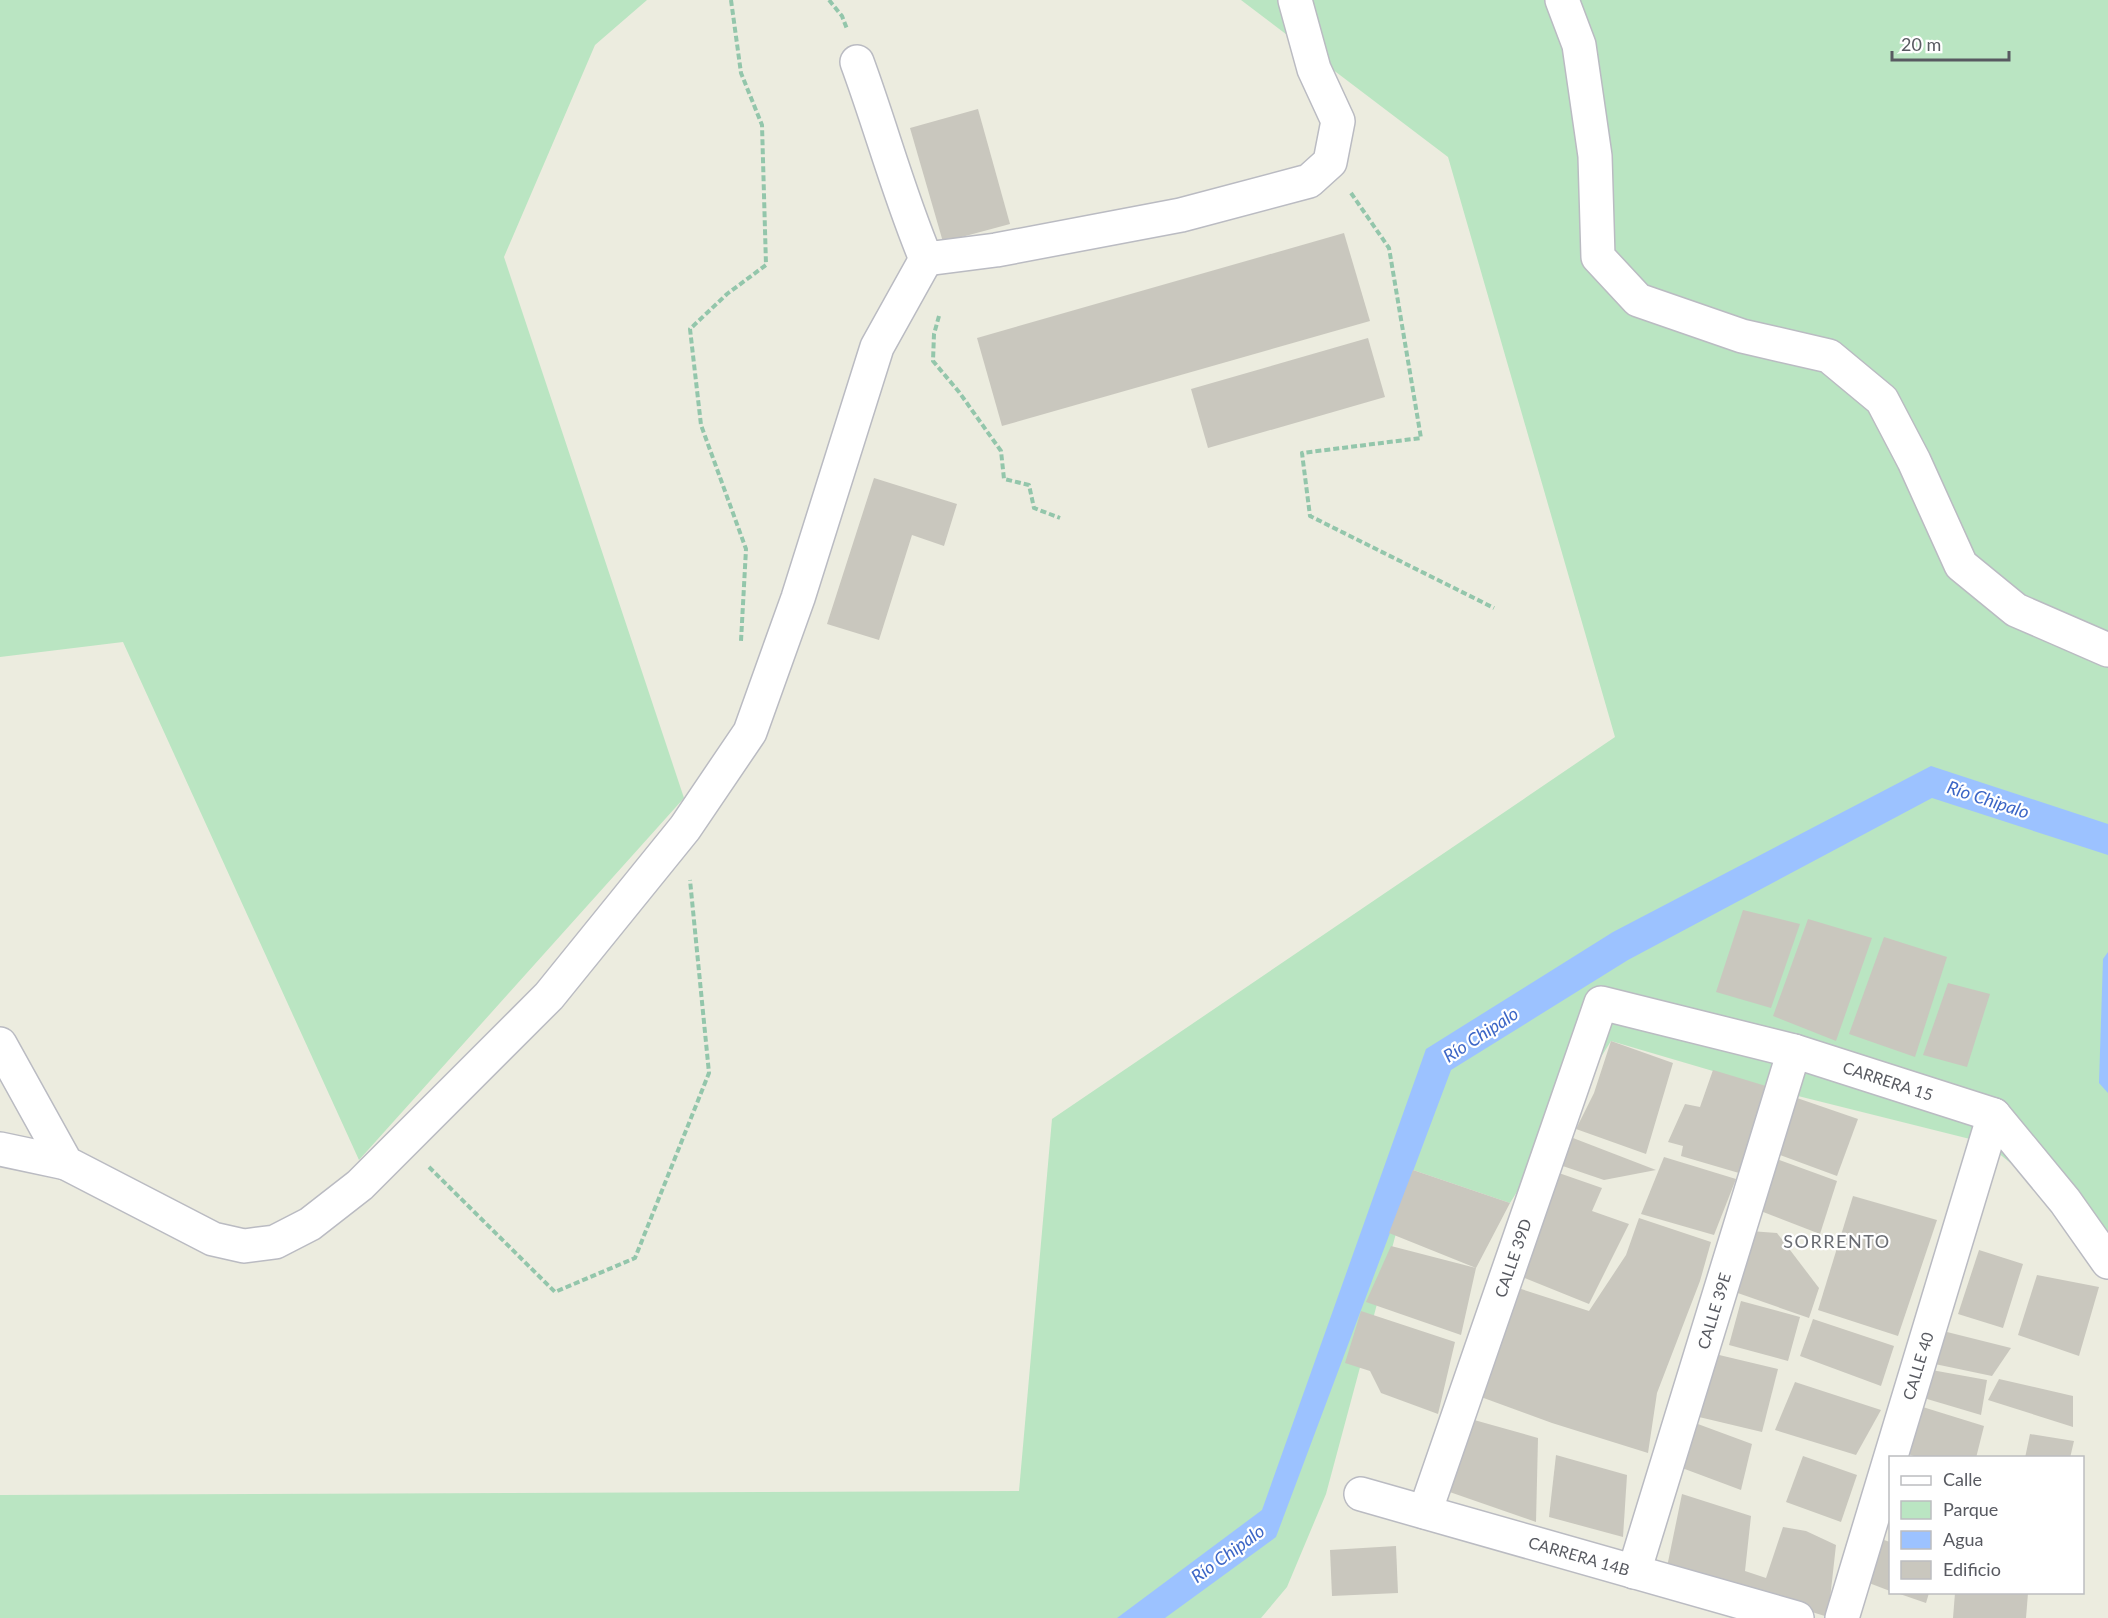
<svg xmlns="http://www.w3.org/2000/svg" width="2108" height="1618" font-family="Lato,sans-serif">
	<rect width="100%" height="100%" fill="#ececdf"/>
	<!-- green -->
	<g fill="#bae5c2">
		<path d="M0,0H647L595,45L504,257L684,798L359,1160L123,642L0,657Z"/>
		<path d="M1241,0H2108V1243L1986,1143L1794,1095L1611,1041L1510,1203L1413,1170L1326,1494L1287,1587L1261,1618H0V1495L1019,1491L1052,1119L1615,737L1448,157Z"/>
	</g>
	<!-- water -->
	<g fill="#9cc2ff">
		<path d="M1931,766L2108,824V855L1932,798L1628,960L1451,1070L1276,1537L1165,1618H1117L1262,1510L1426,1049L1613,932Z"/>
		<path d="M2108,952V1093L2099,1083L2103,959Z"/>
	</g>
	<!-- building -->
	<g fill="#c9c7be">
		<path d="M978,109L1010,224L943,242L910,128Z"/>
		<path d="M1344,233L1370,321L1002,426L977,338Z"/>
		<path d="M1368,338L1385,397L1208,448L1191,389Z"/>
		<path d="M874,478L957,504L944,546L912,535L879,640L827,624Z"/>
		<path d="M1743,910L1800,924L1771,1008L1716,992Z"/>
		<path d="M1808,919L1872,938L1836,1041L1773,1016Z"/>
		<path d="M1884,937L1947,957L1915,1057L1849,1034Z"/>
		<path d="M1948,983L1990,994L1967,1067L1923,1055Z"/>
		<path d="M1611,1041L1673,1063L1646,1154L1576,1129L1594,1093Z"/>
		<path d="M1713,1070L1766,1086L1739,1173L1681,1156L1683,1146L1668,1142L1685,1104L1700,1107Z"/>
		<path d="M1797,1098L1858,1119L1837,1176L1777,1154Z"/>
		<path d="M1560,1133L1656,1170L1604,1180L1548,1161Z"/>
		<path d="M1664,1157L1736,1179L1714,1235L1641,1214Z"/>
		<path d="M1774,1158L1837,1181L1820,1234L1758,1210Z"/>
		<path d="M1413,1170L1510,1203L1476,1268L1461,1335L1366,1302L1391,1246L1476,1268L1389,1233Z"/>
		<path d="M1556,1172L1602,1188L1592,1211L1629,1224L1589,1304L1517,1275Z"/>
		<path d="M1853,1196L1937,1220L1898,1336L1818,1310Z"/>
		<path d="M1639,1218L1711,1242L1700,1281L1657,1393L1648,1453L1552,1423L1470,1393L1515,1287L1589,1311L1626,1255Z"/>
		<path d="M1750,1231L1777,1233L1819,1288L1809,1318L1732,1291Z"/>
		<path d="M1979,1250L2023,1264L2003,1328L1958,1314Z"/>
		<path d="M2037,1275L2099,1287L2079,1356L2018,1335Z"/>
		<path d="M1741,1301L1800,1317L1788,1361L1729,1345Z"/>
		<path d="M1361,1311L1455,1342L1438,1414L1381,1393L1370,1371L1345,1363Z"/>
		<path d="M1813,1319L1894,1346L1881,1386L1800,1356Z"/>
		<path d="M1943,1331L2011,1348L1992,1376L1930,1363Z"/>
		<path d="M1715,1354L1778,1369L1762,1432L1699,1417Z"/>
		<path d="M1926,1369L1987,1380L1981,1415L1917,1396Z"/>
		<path d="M1999,1379L2073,1396V1427L1988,1400Z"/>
		<path d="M1795,1382L1881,1410L1856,1455L1775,1430Z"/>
		<path d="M1913,1404L1984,1426L1976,1458H1920L1893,1449Z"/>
		<path d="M1467,1418L1538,1438L1536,1522L1441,1489Z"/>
		<path d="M1687,1420L1752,1444L1741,1490L1674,1465Z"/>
		<path d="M2030,1434L2074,1441L2070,1458H2025Z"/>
		<path d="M1556,1455L1627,1475L1623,1537L1549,1517Z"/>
		<path d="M1803,1456L1857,1475L1841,1522L1786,1502Z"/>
		<path d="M1682,1494L1751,1516L1745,1571L1766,1578L1783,1527L1806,1531L1836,1545L1828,1617L1667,1567Z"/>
		<path d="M1884,1540L1890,1542V1591L1869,1583Z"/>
		<path d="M1396,1546L1398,1593L1332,1596L1330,1550Z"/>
		<path d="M1897,1593H1929L1926,1603Z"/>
		<path d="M1955,1593H2028L2026,1618H1953Z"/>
	</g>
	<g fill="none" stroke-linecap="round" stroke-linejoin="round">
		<defs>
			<g id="minor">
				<path d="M1562,0L1579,45L1595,156L1598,257L1638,300L1742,336L1829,356L1882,400L1914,461L1961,565L2016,610L2108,650"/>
				<path d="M857,62C881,127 899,195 926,259L996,250L1181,215L1309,181L1330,162L1338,121L1314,69L1295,0"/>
				<path d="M0,1044L66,1163L213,1239L244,1246L275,1242L310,1224L360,1185L549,996L685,828L750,732L798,598L877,347L926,259"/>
				<path d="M0,1149L66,1163"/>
				<path d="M1361,1494L1797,1618"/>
				<path d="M1425,1512L1601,1003L1794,1051L1994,1115L2065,1201L2108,1262"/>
				<path d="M1634,1572L1794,1051"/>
				<path d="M1842,1618L1994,1115"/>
			</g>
		</defs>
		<!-- minor casing -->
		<use href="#minor" stroke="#babbc2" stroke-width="36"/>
		<!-- path -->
		<g stroke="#93c6ab" stroke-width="4" stroke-dasharray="6 3" stroke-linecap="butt">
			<path d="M731,0L741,73L762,125L766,265L727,294L690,329L701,425L746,549L741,641"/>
			<path d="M829,0L842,16L847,29"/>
			<path d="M1351,193L1389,248L1421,438L1302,453L1310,516L1494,608"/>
			<path d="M939,316L934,334L933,361L959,392L1001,451L1004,479L1029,485L1034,508L1060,518"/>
			<path d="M429,1167L555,1292L635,1258L709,1073L690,880"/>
		</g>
		<!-- minor -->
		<use href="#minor" stroke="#fff" stroke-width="33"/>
	</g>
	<g text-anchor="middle" stroke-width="4.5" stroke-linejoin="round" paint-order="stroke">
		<!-- street labels -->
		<g font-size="16" fill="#585a61" stroke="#fff">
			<text transform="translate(1888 1081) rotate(18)" y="6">CARRERA 15</text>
			<text transform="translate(1513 1258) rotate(-71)" y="6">CALLE 39D</text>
			<text transform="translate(1714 1311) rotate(-73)" y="6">CALLE 39E</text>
			<text transform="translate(1918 1366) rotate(-73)" y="6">CALLE 40</text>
			<text transform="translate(1579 1556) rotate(16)" y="6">CARRERA 14B</text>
		</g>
		<!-- water labels -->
		<g font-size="18" font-style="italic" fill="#3c66c6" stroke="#fff">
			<text transform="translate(1988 800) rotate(18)" y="6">Río Chipalo</text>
			<text transform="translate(1481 1035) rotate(-33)" y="6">Río Chipalo</text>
			<text transform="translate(1228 1554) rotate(-36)" y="6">Río Chipalo</text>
		</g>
		<!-- neighbourhood labels -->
		<g font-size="18" letter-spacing="1.5" fill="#696c73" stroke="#fff">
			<text x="1837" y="1248">SORRENTO</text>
		</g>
	</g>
	<!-- legend -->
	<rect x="1889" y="1456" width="195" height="138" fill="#ffffff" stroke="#bcbdc0" stroke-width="1.5"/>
	<rect x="1901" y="1476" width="30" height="9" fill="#ffffff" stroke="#bcbdc0" stroke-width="1.5"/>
	<text x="1943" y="1486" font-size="18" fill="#585a61">Calle</text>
	<rect x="1901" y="1501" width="30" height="18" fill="#bae5c2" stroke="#bcbdc0" stroke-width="1.5"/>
	<text x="1943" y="1516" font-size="18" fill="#585a61">Parque</text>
	<rect x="1901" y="1531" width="30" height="18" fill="#9cc2ff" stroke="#bcbdc0" stroke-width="1.5"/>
	<text x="1943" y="1546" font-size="18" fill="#585a61">Agua</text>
	<rect x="1901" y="1561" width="30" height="18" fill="#c9c7be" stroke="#bcbdc0" stroke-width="1.5"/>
	<text x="1943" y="1576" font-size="18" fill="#585a61">Edificio</text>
	<!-- scale -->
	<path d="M1892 51v9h117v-9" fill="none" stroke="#585a61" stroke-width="3"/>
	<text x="1901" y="51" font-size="18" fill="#585a61" stroke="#ffffff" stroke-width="4.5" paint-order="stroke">20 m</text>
</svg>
